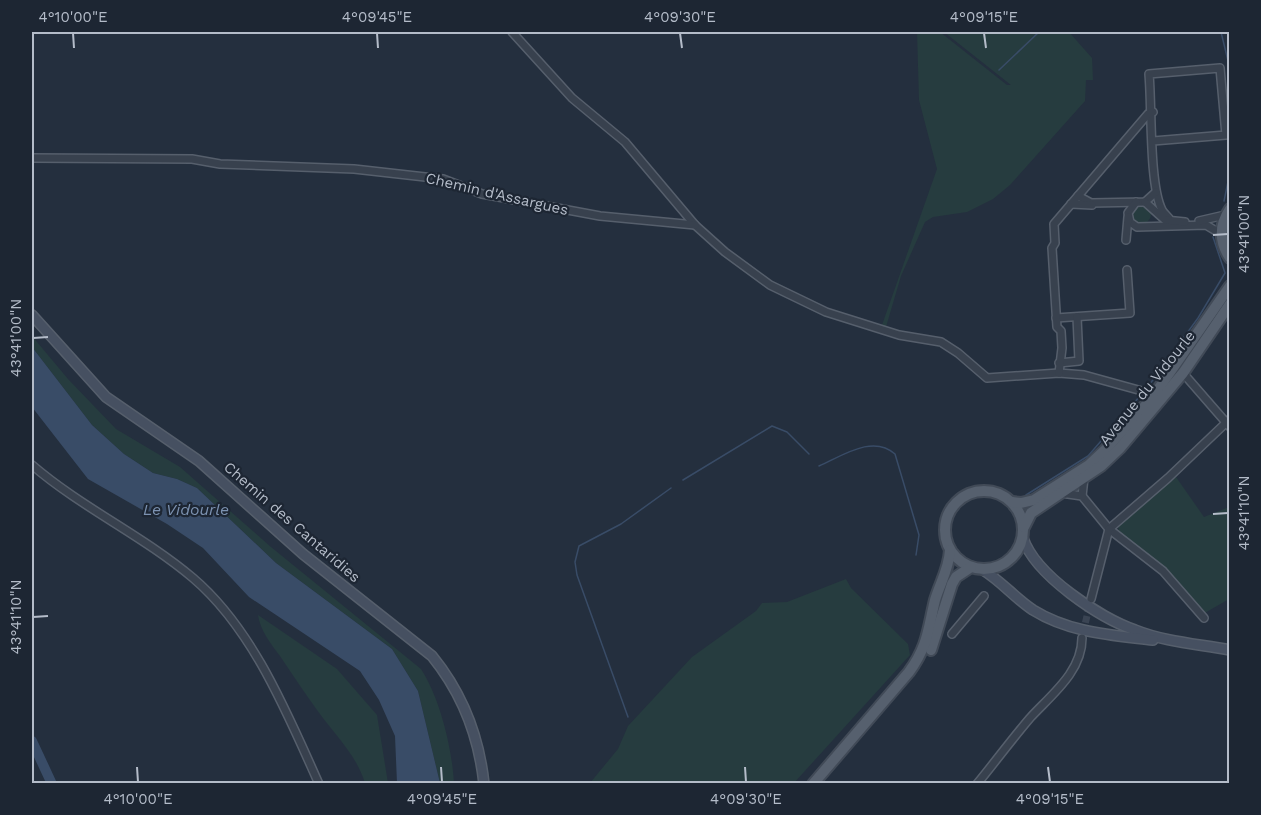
<svg xmlns="http://www.w3.org/2000/svg" width="1261" height="815" font-family="'Work Sans',sans-serif">
	<rect width="100%" height="100%" fill="#242f3e"/>
	<!-- green -->
	<g fill="#263c3f">
		<path d="M917,32H940L1007,85H1011L944,32H1069L1092,58L1093,80H1086L1085,101L1010,185L993,199L967,212L933,217L925,222L901,276L886,327L882,325L937,169L919,100Z"/>
		<circle cx="1141" cy="214" r="10"/>
		<path d="M32,336L68,379L116,429L180,467L271,547L421,669C440,698 452,748 454,783H440L418,691L392,649L276,563L197,488L177,479L153,473L124,454L92,425L32,347Z"/>
		<path d="M1176,477L1204,517L1229,507V599L1203,614L1165,573L1119,533L1118,524Z"/>
		<path d="M846,579L851,588L908,644L910,655L794,783H590L618,749L628,726L692,657L756,611L762,603L787,602Z"/>
		<path d="M258,615L337,669L377,715L388,783H365C356,754 334,734 317,710C304,692 292,674 280,656C271,644 260,630 258,615Z"/>
	</g>
	<!-- water -->
	<path fill="#394c67" d="M32,347L92,425L124,454L153,473L177,479L197,488L276,563L392,649L418,691L440,783H397L395,736L379,700L360,671L249,597L203,548L167,524L88,479L32,407Z"/>
	<g fill="none" stroke-linecap="round" stroke-linejoin="round">
		<!-- stream -->
		<g stroke="#394c67" stroke-width="1.5">
			<path d="M1221,32L1230,69"/>
			<path d="M999,70L1039,32"/>
			<path d="M1224,201L1230,172"/>
			<path d="M1147,388L1198,318L1225,273L1213,237"/>
			<path d="M819,466C842,456 873,434 895,454L919,535L916,555"/>
			<path d="M683,480L772,426L787,432L809,454"/>
			<path d="M1026,495L1088,456L1140,396"/>
			<path d="M628,717L577,575L575,562L579,546L621,524L671,488"/>
		</g>
		<!-- river -->
		<path stroke="#394c67" stroke-width="10" d="M32,741L52,784"/>
		<!-- street-tunnel -->
		<path stroke="#3a4453" stroke-width="7" stroke-dasharray="7 3.5" stroke-linecap="butt" d="M1083,633L1090,603"/>
		<defs>
			<g id="street">
				<path d="M512,32L572,98L625,142L695,225L725,252L770,285L826,312L899,335L941,342L958,353L987,378L1059,373L1084,375L1142,391L1152,398"/>
				<path d="M1153,141L1226,135L1220,68L1149,74C1152,106 1149,185 1162,210C1164,214 1168,216 1170,220"/>
				<path d="M32,158L192,159L220,164L354,169L443,179L482,194L600,216L695,225"/>
				<path d="M1078,196L1091,203L1145,202L1156,192"/>
				<path d="M1136,202L1128,213L1130,222L1137,227L1206,225L1221,234"/>
				<path d="M1145,202L1165,220L1185,222"/>
				<path d="M1071,204L1092,205"/>
				<path d="M1199,221L1225,215"/>
				<path d="M1126,240L1128,217"/>
				<path d="M1056,318L1130,313L1127,270"/>
				<path d="M1059,363L1079,361L1077,317"/>
				<path d="M1059,373L1062,348L1061,331L1057,327L1052,248L1055,243L1054,224L1148,114L1153,112"/>
				<path d="M1183,373L1230,427"/>
				<path d="M32,465C82,508 142,535 193,578C253,629 287,713 319,784"/>
				<path d="M1061,493L1082,496L1109,529L1163,571L1204,618"/>
				<path d="M1082,496L1084,478"/>
				<path d="M1109,529L1168,478L1230,419"/>
				<path d="M1091,599L1109,529"/>
				<path d="M952,634L984,596"/>
				<path d="M977,784C995,762 1012,739 1030,718C1051,695 1082,672 1082,638"/>
			</g>
			<g id="secondary">
				<path d="M32,315L106,397L199,461L303,554L432,656C462,693 479,736 484,784"/>
				<path d="M1023,538C1035,575 1100,618 1135,630C1165,642 1198,644 1230,650"/>
				<path d="M983,570C1001,581 1015,598 1033,610C1070,633 1112,635 1153,640"/>
			</g>
			<g id="primary">
				<path d="M1230,209C1219,225 1219,242 1230,258"/>
				<circle cx="984" cy="530" r="39"/>
				<path d="M1012,502L1021,503L1034,500L1089,465L1105,450L1152,398L1230,286"/>
				<path d="M1024,527L1031,513L1101,466L1120,448L1183,373L1230,304"/>
				<path d="M931,650L952,584L956,577L971,567"/>
				<path d="M813,784L909,672C928,646 928,629 935,600C940,583 949,569 950,550"/>
			</g>
		</defs>
		<!-- street casing -->
		<use href="#street" stroke="#565f6c" stroke-width="10"/>
		<!-- secondary casing -->
		<use href="#secondary" stroke="#565f6c" stroke-width="12"/>
		<!-- primary casing -->
		<use href="#primary" stroke="#414a57" stroke-width="14"/>
		<!-- street -->
		<use href="#street" stroke="#38414e" stroke-width="7"/>
		<!-- secondary -->
		<use href="#secondary" stroke="#465061" stroke-width="9"/>
		<!-- primary -->
		<use href="#primary" stroke="#56606e" stroke-width="10"/>
	</g>
	<!-- ticks -->
	<path fill="none" stroke="#b4bcc9" stroke-width="2" d="M73,33L74,48M377,33L378,48M680,33L682,48M984,33L986,48M1213,235L1228,234M33,338L48,337M1213,514L1228,513M33,617L48,616M137,767L138,782M441,767L442,782M745,767L746,782M1048,767L1050,782"/>
	<g text-anchor="middle" stroke-width="4.5" stroke-linejoin="round" paint-order="stroke">
		<!-- street labels -->
		<g font-size="15" fill="#b4bcc9" stroke="#1d2633">
			<text transform="translate(497 194) rotate(13)" y="5">Chemin d'Assargues</text>
			<text transform="translate(1147 388) rotate(-51)" y="5">Avenue du Vidourle</text>
			<text transform="translate(292 522) rotate(41)" y="5">Chemin des Cantaridies</text>
		</g>
		<!-- water labels -->
		<g font-size="16" font-style="italic" fill="#7c92b1" stroke="#1d2633">
			<text x="186" y="515">Le Vidourle</text>
		</g>
	</g>
	<!-- border -->
	<rect width="1261" height="815" fill="none" stroke="#1d2633" stroke-width="66"/>
	<rect x="33" y="33" width="1195" height="749" fill="none" stroke="#b4bcc9" stroke-width="2"/>
	<g font-size="15" text-anchor="middle" fill="#b4bcc9">
		<text x="73" y="22">4°10'00"E</text>
		<text x="377" y="22">4°09'45"E</text>
		<text x="680" y="22">4°09'30"E</text>
		<text x="984" y="22">4°09'15"E</text>
		<text transform="translate(1244 234) rotate(-90)" y="5">43°41'00"N</text>
		<text transform="translate(16 338) rotate(-90)" y="5">43°41'00"N</text>
		<text transform="translate(1244 513) rotate(-90)" y="5">43°41'10"N</text>
		<text transform="translate(16 617) rotate(-90)" y="5">43°41'10"N</text>
		<text x="138" y="804">4°10'00"E</text>
		<text x="442" y="804">4°09'45"E</text>
		<text x="746" y="804">4°09'30"E</text>
		<text x="1050" y="804">4°09'15"E</text>
	</g>
</svg>
